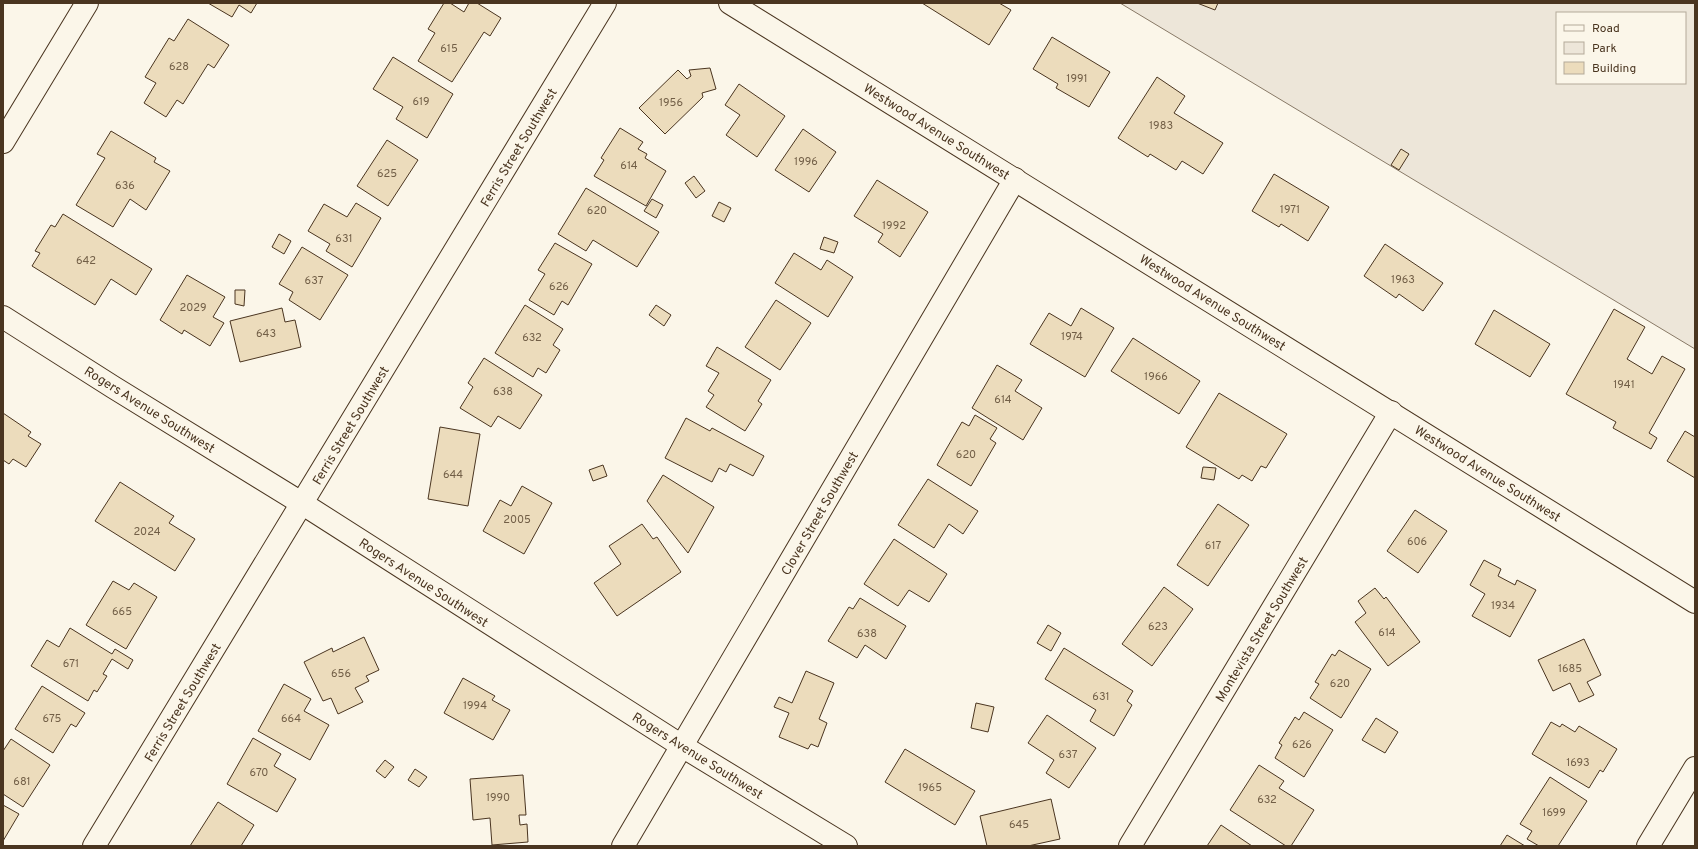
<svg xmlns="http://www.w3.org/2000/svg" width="1698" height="849" font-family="Overpass,sans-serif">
	<rect width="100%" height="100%" fill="#fbf6e9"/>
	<!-- green -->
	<path fill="#ede6d9" stroke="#887966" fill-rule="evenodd" d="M1120,3H1695V349ZM1557,13H1685V83H1557Z"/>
	<!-- building -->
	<g fill="#ecdcbc" stroke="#4a3520">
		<path d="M208,3H257L251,13L239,5L232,17Z"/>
		<path d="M444,3H450L464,12L469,3H477L501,18L490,36L484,32L452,82L418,61L435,33L428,29Z"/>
		<path d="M922,3H999L1011,10L989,45Z"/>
		<path d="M1197,3H1218L1215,10Z"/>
		<path d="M188,19L229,45L214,68L208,64L183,104L177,100L166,117L144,103L156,83L145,77L169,38L174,41Z"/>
		<path d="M1052,37L1110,72L1089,107L1056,88L1058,84L1033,69Z"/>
		<path d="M393,57L453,94L427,138L396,119L403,107L373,89Z"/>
		<path d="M710,68L716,89L702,93L703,97L665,134L639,108L678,70L687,79L691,76L689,70Z"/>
		<path d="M1157,77L1185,96L1174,113L1223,143L1203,174L1182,161L1176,170L1150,154L1148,157L1118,138Z"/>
		<path d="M739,84L785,116L757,157L726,135L740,115L725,105Z"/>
		<path d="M620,128L643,142L638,149L647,154L645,158L666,171L646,206L594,176L604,160L601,158Z"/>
		<path d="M803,129L836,152L809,192L775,170Z"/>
		<path d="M111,131L156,158L154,162L170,171L146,210L130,199L113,227L76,205L105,158L97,154Z"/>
		<path d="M387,140L418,160L388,206L357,186Z"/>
		<path d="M1401,149L1409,154L1399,170L1391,165Z"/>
		<path d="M1274,174L1329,207L1308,241L1281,224L1279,227L1252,211Z"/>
		<path d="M694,176L705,191L696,198L685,183Z"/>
		<path d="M877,180L928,212L900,257L878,242L883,234L854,216Z"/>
		<path d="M586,188L659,232L637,267L593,240L586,251L558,234Z"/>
		<path d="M652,199L663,205L656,218L644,211Z"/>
		<path d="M719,202L731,208L724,222L712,216Z"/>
		<path d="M356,203L381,218L352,267L326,251L330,244L308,231L324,204L347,217Z"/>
		<path d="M63,214L152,269L136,295L111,279L95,305L32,266L40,253L35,251L51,225L55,227Z"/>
		<path d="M279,234L291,241L284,254L272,247Z"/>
		<path d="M824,237L838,242L834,253L820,249Z"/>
		<path d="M555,243L592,264L568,305L562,301L554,315L529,300L545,274L538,270Z"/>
		<path d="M1385,244L1443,283L1423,311L1399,294L1396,298L1364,276Z"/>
		<path d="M302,247L348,275L320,320L289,300L293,292L279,284Z"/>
		<path d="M794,253L821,270L827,260L853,277L828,317L775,283Z"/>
		<path d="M187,275L225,297L213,317L224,323L210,346L184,330L182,334L160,320Z"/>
		<path d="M235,290H245L244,306L235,304Z"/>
		<path d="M776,300L811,323L780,370L745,347Z"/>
		<path d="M525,305L563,329L553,345L560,350L546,373L538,368L533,377L495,353Z"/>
		<path d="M656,305L671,315L664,326L649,315Z"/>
		<path d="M282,308L285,322L295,320L301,347L240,362L230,321Z"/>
		<path d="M1081,308L1114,328L1085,377L1030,344L1049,313L1071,326Z"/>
		<path d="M1614,309L1645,327L1627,359L1652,374L1662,356L1685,369L1649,433L1657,438L1651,449L1613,428L1616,422L1566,394Z"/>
		<path d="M1494,310L1550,344L1530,377L1475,344Z"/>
		<path d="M1133,338L1200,381L1179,414L1111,371Z"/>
		<path d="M717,347L771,380L758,401L762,404L745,431L706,407L714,395L708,391L719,373L706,366Z"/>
		<path d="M484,358L542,395L520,429L498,416L491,427L460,408L473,387L468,383Z"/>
		<path d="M997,365L1022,380L1015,391L1042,408L1023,440L972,408Z"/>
		<path d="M1219,393L1287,434L1266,468L1261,466L1252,481L1242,475L1239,479L1186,447Z"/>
		<path d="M3,413L31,432L28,436L41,444L26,467L13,459L9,464L3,460Z"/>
		<path d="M975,415L997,428L990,439L996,443L971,486L937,465L962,422L969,426Z"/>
		<path d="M686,418L710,431L712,428L764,456L753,476L730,464L726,472L719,468L712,482L665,458Z"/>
		<path d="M440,427L480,434L468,506L428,499Z"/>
		<path d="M1685,431L1695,437V478L1667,461Z"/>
		<path d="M603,465L607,476L593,481L589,470Z"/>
		<path d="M1203,467L1216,468L1214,480L1201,478Z"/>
		<path d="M663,475L714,507L688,553L647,501Z"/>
		<path d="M928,479L978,511L963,534L949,524L934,548L898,525Z"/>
		<path d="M120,482L172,515L174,516L169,523L195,539L175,571L95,521Z"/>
		<path d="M522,486L552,503L524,554L483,531L500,500L511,506Z"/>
		<path d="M1218,504L1249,525L1208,586L1177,565Z"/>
		<path d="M1415,510L1447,531L1418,573L1387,551Z"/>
		<path d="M642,524L653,539L657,537L681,572L617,616L594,583L621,564L609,546Z"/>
		<path d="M894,539L947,574L929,602L909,590L898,606L864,584Z"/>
		<path d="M1484,560L1501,569L1498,576L1515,585L1517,580L1536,590L1510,637L1472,616L1485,594L1470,585Z"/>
		<path d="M113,581L129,590L134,583L157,597L126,649L86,625Z"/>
		<path d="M1164,587L1193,609L1152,666L1122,644Z"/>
		<path d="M1375,588L1384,599L1386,597L1420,642L1388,666L1355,622L1366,613L1358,601Z"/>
		<path d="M860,598L906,626L886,659L865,645L857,658L828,641L849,607L853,609Z"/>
		<path d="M1048,625L1061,633L1051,651L1037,643Z"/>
		<path d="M70,628L112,654L115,649L133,660L128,669L112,659L103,674L107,676L97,692L94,690L88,701L31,666L47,640L59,647Z"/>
		<path d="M364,637L379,670L366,676L369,681L355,688L363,702L338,714L331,698L323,701L304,662L332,648L333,652Z"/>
		<path d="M1584,639L1601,675L1587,682L1594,695L1579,702L1570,683L1553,691L1538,660Z"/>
		<path d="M1064,648L1133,691L1127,701L1132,705L1114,736L1090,721L1096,710L1045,679Z"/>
		<path d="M1339,650L1371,669L1341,718L1310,698L1319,684L1315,682L1332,654L1335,656Z"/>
		<path d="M806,671L834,683L819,719L827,723L818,747L811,744L808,749L779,737L789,713L774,707L779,697L792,703Z"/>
		<path d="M463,678L495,696L492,700L510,710L493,740L444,713Z"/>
		<path d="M284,684L311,699L304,711L329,725L310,760L258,731Z"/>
		<path d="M42,686L85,713L76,727L71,724L53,753L15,729Z"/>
		<path d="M976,703L994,707L988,732L971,728Z"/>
		<path d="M1304,712L1333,730L1304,777L1275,758L1282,745L1279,743L1295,717L1299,720Z"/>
		<path d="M1047,715L1096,748L1069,788L1046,773L1054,760L1028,743Z"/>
		<path d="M1376,718L1398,732L1385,753L1362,740Z"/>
		<path d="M1551,722L1560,727L1562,724L1575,732L1579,726L1617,749L1603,772L1600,770L1589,788L1532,754Z"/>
		<path d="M253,738L281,754L274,766L296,779L277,812L227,784Z"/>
		<path d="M11,739L50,765L23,807L3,794V751Z"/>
		<path d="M905,749L975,791L955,825L885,782Z"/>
		<path d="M385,760L394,767L385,778L376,771Z"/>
		<path d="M1259,765L1284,781L1279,788L1314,810L1291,846H1286L1230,810Z"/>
		<path d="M415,769L427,777L419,787L408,780Z"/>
		<path d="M523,775L526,815H519L520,825L527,824L528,842L492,845L490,818L473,820L470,779Z"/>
		<path d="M1550,777L1587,801L1558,846H1539L1527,839L1532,831L1520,824Z"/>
		<path d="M1051,799L1060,839L1028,846H987L980,816Z"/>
		<path d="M218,802L254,825L241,846H190Z"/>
		<path d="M3,805L19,814L3,841Z"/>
		<path d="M1221,825L1252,846H1207Z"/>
		<path d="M1507,835L1525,846H1500Z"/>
	</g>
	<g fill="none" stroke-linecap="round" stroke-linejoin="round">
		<defs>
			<g id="minor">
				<path d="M730,3L1695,602"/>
				<path d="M3,142L87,3"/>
				<path d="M3,317L113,387L303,504L682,746L846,846"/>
				<path d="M94,846L605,3"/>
				<path d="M623,846L1015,179"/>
				<path d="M1130,846L1391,412"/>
				<path d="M1648,846L1695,768"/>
			</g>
		</defs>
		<!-- minor casing -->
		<use href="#minor" stroke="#4a3520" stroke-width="24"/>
		<!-- minor -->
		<use href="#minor" stroke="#fbf6e9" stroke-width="22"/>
	</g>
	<g text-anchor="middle" stroke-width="3" stroke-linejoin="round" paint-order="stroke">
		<!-- number labels -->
		<g font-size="11" fill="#725f47">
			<text x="449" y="52">615</text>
			<text x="179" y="70">628</text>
			<text x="1077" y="82">1991</text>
			<text x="421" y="105">619</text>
			<text x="671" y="106">1956</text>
			<text x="1161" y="129">1983</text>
			<text x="806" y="165">1996</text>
			<text x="629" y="169">614</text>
			<text x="387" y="177">625</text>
			<text x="125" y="189">636</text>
			<text x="1290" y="213">1971</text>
			<text x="597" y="214">620</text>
			<text x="894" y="229">1992</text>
			<text x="344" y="242">631</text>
			<text x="86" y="264">642</text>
			<text x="1403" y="283">1963</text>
			<text x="314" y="284">637</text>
			<text x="559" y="290">626</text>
			<text x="193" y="311">2029</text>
			<text x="266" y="337">643</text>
			<text x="1072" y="340">1974</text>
			<text x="532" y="341">632</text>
			<text x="1156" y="380">1966</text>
			<text x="1624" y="388">1941</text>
			<text x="503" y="395">638</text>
			<text x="1003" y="403">614</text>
			<text x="966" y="458">620</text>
			<text x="453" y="478">644</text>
			<text x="517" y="523">2005</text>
			<text x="147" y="535">2024</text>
			<text x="1417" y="545">606</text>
			<text x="1213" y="549">617</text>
			<text x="1503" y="609">1934</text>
			<text x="122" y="615">665</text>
			<text x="1158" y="630">623</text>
			<text x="1387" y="636">614</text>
			<text x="867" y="637">638</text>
			<text x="71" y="667">671</text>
			<text x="1570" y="672">1685</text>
			<text x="341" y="677">656</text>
			<text x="1340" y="687">620</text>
			<text x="1101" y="700">631</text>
			<text x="475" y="709">1994</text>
			<text x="52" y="722">675</text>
			<text x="291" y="722">664</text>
			<text x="1302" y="748">626</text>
			<text x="1068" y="758">637</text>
			<text x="1578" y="766">1693</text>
			<text x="259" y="776">670</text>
			<text x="22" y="785">681</text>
			<text x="930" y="791">1965</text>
			<text x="498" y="801">1990</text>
			<text x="1267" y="803">632</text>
			<text x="1554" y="816">1699</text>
			<text x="1019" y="828">645</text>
		</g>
		<!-- street labels -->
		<g font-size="13" fill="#4a3520" stroke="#fbf6e9">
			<text transform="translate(937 131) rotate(32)" y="5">Westwood Avenue Southwest</text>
			<text transform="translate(518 147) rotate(-59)" y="5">Ferris Street Southwest</text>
			<text transform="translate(1213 302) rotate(32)" y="5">Westwood Avenue Southwest</text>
			<text transform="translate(150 409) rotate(32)" y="5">Rogers Avenue Southwest</text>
			<text transform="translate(350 425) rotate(-59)" y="5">Ferris Street Southwest</text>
			<text transform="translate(1488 473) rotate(32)" y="5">Westwood Avenue Southwest</text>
			<text transform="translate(819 513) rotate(-60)" y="5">Clover Street Southwest</text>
			<text transform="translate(424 582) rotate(33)" y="5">Rogers Avenue Southwest</text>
			<text transform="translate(1261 629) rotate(-59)" y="5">Montevista Street Southwest</text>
			<text transform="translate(182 702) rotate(-59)" y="5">Ferris Street Southwest</text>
			<text transform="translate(698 755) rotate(32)" y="5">Rogers Avenue Southwest</text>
		</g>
	</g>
	<!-- border -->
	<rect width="1698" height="849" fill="none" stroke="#4a3520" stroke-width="8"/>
	<!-- legend -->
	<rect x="1556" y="12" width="130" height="72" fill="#fbf6e9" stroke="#b4a999"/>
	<rect x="1564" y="25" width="20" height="6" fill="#fbf6e9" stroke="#b4a999"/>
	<text x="1592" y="32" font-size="12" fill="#4a3520">Road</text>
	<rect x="1564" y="42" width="20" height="12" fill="#ede6d9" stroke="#b4a999"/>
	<text x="1592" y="52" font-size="12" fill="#4a3520">Park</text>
	<rect x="1564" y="62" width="20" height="12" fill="#ecdcbc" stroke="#b4a999"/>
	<text x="1592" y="72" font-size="12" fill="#4a3520">Building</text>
</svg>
